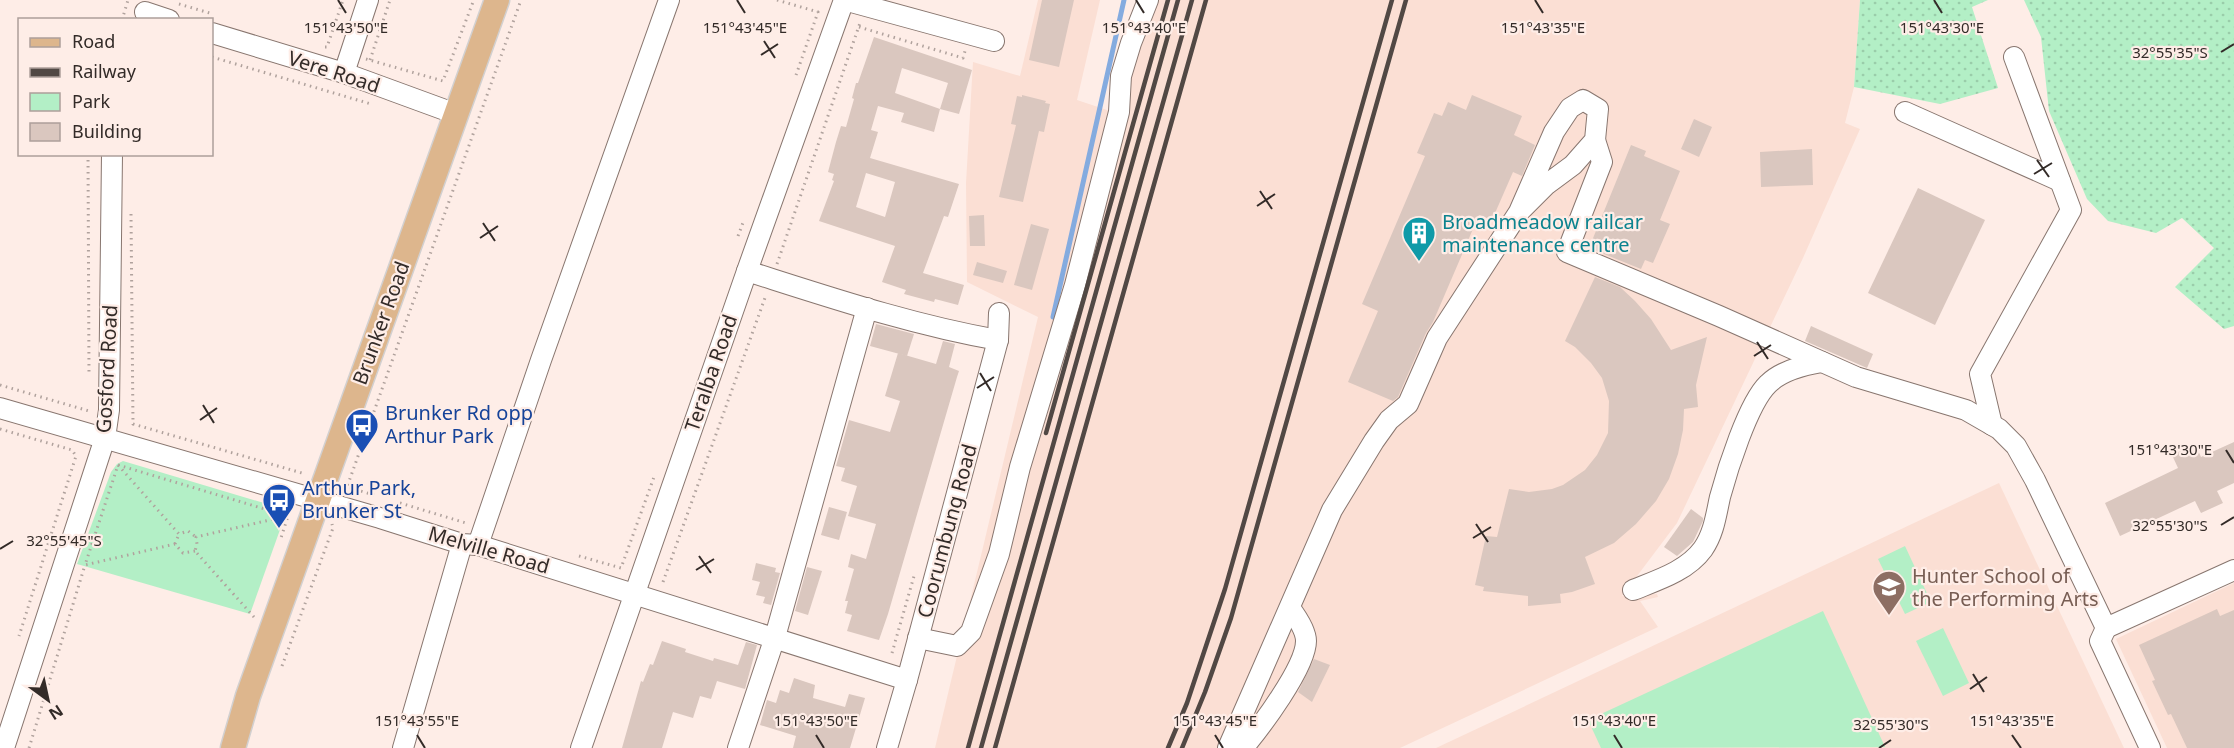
<svg xmlns="http://www.w3.org/2000/svg" width="2234" height="748" font-family="'Noto Sans',sans-serif">
	<defs>
		<pattern id="grass-dots" width="8" height="8" patternUnits="userSpaceOnUse" patternTransform="scale(1.5)"><rect width="8" height="8" fill="#b3efc6"/><path d="M2 2h.1M6 6h.1" fill="none" stroke="#9acdaa" stroke-width="1.8" stroke-linecap="round"/></pattern>
	</defs>
	<rect width="100%" height="100%" fill="#feede7"/>
	<!-- built -->
	<g fill="#fbdfd4">
		<path d="M1038,0H1100L1077,100L1113,112L1146,0H1860L1854,87L1845,123L1860,129L1803,258L1677,523L1622,596L1657,594L1658,597L1640,601L1658,627L1400,748H935L1038,317L967,282L966,183L973,62L1020,76Z"/>
		<path d="M1999,483L2124,748H1436Z"/>
		<path d="M2234,583V748H2167L2116,639Z"/>
	</g>
	<!-- grass -->
	<g fill="url(#grass-dots)">
		<path d="M1860,0H1988L1972,7L1998,88L1940,104L1854,87Z"/>
		<path d="M2024,0H2234V326L2224,329L2175,287L2214,248L2182,218L2156,233L2108,221L2087,199L2049,111L2041,37Z"/>
	</g>
	<!-- park -->
	<g fill="#b3efc6">
		<path d="M123,461L284,509L285,515L282,524L250,614L77,564L111,472L117,464Z"/>
		<path d="M1905,546L1931,602L1905,614L1878,559Z"/>
		<path d="M1823,611L1885,747L1601,748L1588,720Z"/>
		<path d="M1943,628L1969,683L1943,696L1916,641Z"/>
	</g>
	<g fill="none" stroke-linecap="round" stroke-linejoin="round">
		<!-- stream -->
		<path stroke="#84abdf" stroke-width="5" d="M1053,317L1124,0"/>
	</g>
	<!-- building -->
	<g fill="#dac7bf" fill-rule="evenodd">
		<path d="M1042,0H1074L1059,67L1029,60Z"/>
		<path d="M874,37L972,70L959,114L940,109L948,83L902,68L895,93L940,109L934,132L901,122L904,113L878,106L871,130L878,132L870,158L959,184L948,217L944,216L923,273L964,285L958,305L935,299L934,302L904,294L906,290L882,282L895,246L819,221L834,181L832,180L834,174L828,172L836,142L841,126L846,127L854,99L852,98L856,83H858ZM866,173L895,182L885,217L856,207Z"/>
		<path d="M1022,95L1046,101L1045,103L1050,104L1044,132L1039,131L1023,202L999,197L1016,125L1011,124L1017,96L1022,97Z"/>
		<path d="M1472,95L1522,116L1514,135L1535,145L1522,176L1513,172L1492,220L1479,215L1433,322L1426,333L1398,397L1393,401L1348,382L1378,311L1362,304L1425,156L1417,153L1434,113L1442,116L1448,102L1466,110Z"/>
		<path d="M1694,119L1712,127L1699,157L1681,149Z"/>
		<path d="M1631,145L1646,151L1644,156L1680,171L1660,220L1670,224L1653,263L1645,260L1641,269L1589,248Z"/>
		<path d="M1812,149L1813,185L1761,187L1760,152Z"/>
		<path d="M1918,188L1985,220L1935,325L1868,293Z"/>
		<path d="M984,215L985,246H970L969,216Z"/>
		<path d="M1031,224L1049,229L1032,290L1014,285Z"/>
		<path d="M977,262L1007,271L1003,283L973,275Z"/>
		<path d="M1595,277L1620,287L1635,301L1651,319L1671,350L1707,337L1696,385L1698,407L1684,409L1683,430L1678,454L1669,479L1656,501L1636,524L1614,543L1585,557L1595,584L1572,592L1560,594L1561,603L1528,606V596L1483,591L1484,587L1475,585L1486,536L1497,537L1509,489L1529,492L1552,489L1563,485L1585,470L1597,455L1608,433L1609,401L1602,378L1591,363L1575,347L1565,341Z"/>
		<path d="M876,324L914,334L907,356L870,346Z"/>
		<path d="M1811,326L1873,354L1867,368L1805,341Z"/>
		<path d="M943,341L955,344L949,367L959,371L957,377L888,614L879,640L875,639L847,631L852,615L845,613L848,601H845L854,569L848,567L851,554L866,559L876,524L848,516L857,486L841,481L845,468L836,466L849,420L890,432L900,401L885,396L898,353L936,364Z"/>
		<path d="M2234,442V483L2217,491L2223,503L2201,513L2195,501L2120,536L2105,503L2178,468L2172,455L2195,444L2201,457Z"/>
		<path d="M829,507L847,512L839,540L821,535Z"/>
		<path d="M1691,509L1703,518V521L1693,542L1677,556L1664,547Z"/>
		<path d="M756,563L776,568L775,572L780,573L771,605L763,603L765,597L756,595L760,582L752,580Z"/>
		<path d="M807,567L822,571L808,615L795,611Z"/>
		<path d="M2217,609L2220,616L2234,610V748H2187L2171,714L2168,715L2152,681L2155,680L2139,645Z"/>
		<path d="M662,641L686,649L685,652L713,661L714,658L738,665L746,642L757,645L745,689L717,681L711,699L700,696L693,718L673,712L662,748H622L641,681L643,682L650,664L653,665Z"/>
		<path d="M1314,659L1330,665L1312,702L1298,692Z"/>
		<path d="M794,678L815,685L813,698L845,707L849,694L865,698L850,748H793L796,736L760,725L767,700L776,703L780,690L789,693Z"/>
	</g>
	<g fill="none" stroke-linecap="round" stroke-linejoin="round">
		<defs>
			<g id="minor">
				<path d="M844,0L994,41"/>
				<path d="M145,12L169,20"/>
				<path d="M212,33L344,73L456,114"/>
				<path d="M344,73L368,0"/>
				<path d="M1905,112L2060,181"/>
				<path d="M1595,140L1602,162L1567,252L1719,316L1856,377L1966,410L1999,429L2016,446L2035,480L2106,628"/>
				<path d="M747,271C829,297 912,325 998,340"/>
				<path d="M0,408L380,518L462,544L478,545L907,680"/>
				<path d="M1992,425L1980,374L2071,210L2014,57"/>
				<path d="M478,545L541,360L669,0"/>
				<path d="M1633,590C1658,580 1687,571 1703,549C1714,533 1716,515 1720,497C1727,471 1748,403 1768,384C1781,371 1804,365 1822,362"/>
				<path d="M2106,628L2234,570"/>
				<path d="M2106,628L2100,641L2150,748"/>
				<path d="M918,638L957,646L971,632L999,554L1020,467L1075,285L1119,112L1121,76L1131,43L1148,0"/>
				<path d="M4,748L105,438L109,410L112,154"/>
				<path d="M403,748L462,544"/>
				<path d="M581,748L747,271L844,0"/>
				<path d="M738,748L775,637L867,308"/>
				<path d="M887,748L907,680L998,340L999,313"/>
				<path d="M1228,748L1332,510L1374,441L1389,420L1408,404L1437,338L1519,212L1554,132L1570,108L1583,100L1598,109L1595,140L1573,165L1546,185L1519,212"/>
				<path d="M1243,748C1260,728 1306,667 1306,641C1306,631 1296,616 1290,608"/>
			</g>
			<path id="major" d="M233,748L248,696L497,0"/>
		</defs>
		<!-- minor casing -->
		<use href="#minor" stroke="#88766f" stroke-width="22"/>
		<!-- major casing -->
		<use href="#major" stroke="#d2d0d0" stroke-width="27"/>
		<!-- path -->
		<g stroke="#b0a29d" stroke-width="3" stroke-dasharray="1.5 4.5" stroke-linecap="butt">
			<path d="M777,0L818,12L795,78"/>
			<path d="M179,4L213,14"/>
			<path d="M122,20L128,0"/>
			<path d="M859,27L963,58L965,51"/>
			<path d="M325,47H327L343,0"/>
			<path d="M212,57L371,104"/>
			<path d="M366,59L443,81L473,2"/>
			<path d="M370,60L390,0"/>
			<path d="M88,154L89,375"/>
			<path d="M131,214L133,424L302,473"/>
			<path d="M738,236L744,220"/>
			<path d="M777,264L860,23"/>
			<path d="M0,385L89,411V408"/>
			<path d="M0,429L72,450L76,456L19,636"/>
			<path d="M118,465L179,534L188,531L196,537"/>
			<path d="M374,495L347,487L521,0"/>
			<path d="M400,503L466,523"/>
			<path d="M175,544L179,534"/>
			<path d="M195,551L183,553L175,544L85,565L118,465L288,516L280,541"/>
			<path d="M579,556L621,568L654,477"/>
			<path d="M663,582L766,295"/>
			<path d="M254,617L195,551L197,544L196,537L287,516"/>
			<path d="M892,653L914,576"/>
			<path d="M282,666L333,528L332,524"/>
			<path d="M29,748L85,565"/>
		</g>
		<!-- minor -->
		<use href="#minor" stroke="#fff" stroke-width="20"/>
		<!-- major -->
		<use href="#major" stroke="#ddb68d" stroke-width="24"/>
		<!-- rail -->
		<g stroke="#514844" stroke-width="4.5">
			<path d="M1046,433L1168,0"/>
			<path d="M968,748L1178,0"/>
			<path d="M981,748L1192,0"/>
			<path d="M995,748L1206,0"/>
			<path d="M1168,748L1187,703L1225,589L1392,0"/>
			<path d="M1182,748L1205,692L1231,618L1406,0"/>
		</g>
	</g>
	<!-- ticks -->
	<path fill="none" stroke="#332b28" stroke-width="2" d="M338,0L346,13M737,0L745,13M1136,0L1144,13M1535,0L1543,13M1934,0L1942,13M764,41L775,58M2221,52L2234,44M761,55L778,44M2037,160L2049,177M2034,174L2052,163M1260,191L1272,209M1257,206L1275,194M483,223L495,241M480,238L498,226M1757,342L1768,359M1754,356L1771,345M980,373L991,391M977,388L994,377M203,405L214,423M200,420L217,408M2226,450L2234,463M1476,524L1488,542M2221,525L2234,517M1473,538L1491,527M0,549L13,541M699,556L711,573M696,570L714,559M1973,674L1984,692M1970,689L1987,677M417,735L425,748M816,735L824,748M1215,735L1223,748M1614,735L1622,748M2012,735L2021,748M1879,748L1891,740"/>
	<!-- icons -->
	<defs>
		<symbol id="building-pin" viewBox="-11 -11 22 30"><path d="M0 17L-7.5 6A9.5 9.5 0 1 1 7.5 6Z" fill="#0f9aa8" stroke="#feede7"/><path d="M-4-6H4V6H1V3H-1V6H-4ZM-2.5-4.3h1.7v1.8h-1.7ZM.8-4.3h1.7v1.8H.8ZM-2.5-1h1.7V.8h-1.7ZM.8-1h1.7V.8H.8Z" fill="#fff"/></symbol>
		<symbol id="bus-pin" viewBox="-11 -11 22 30"><path d="M0 17L-7.5 6A9.5 9.5 0 1 1 7.5 6Z" fill="#1a4fb4" stroke="#feede7"/><path d="M-5-6H5V4H4V6H2V4H-2V6H-4V4H-5ZM-3.5-4V0h7V-4ZM-3.5 1.2v1.5H-2V1.2ZM2 1.2v1.5H3.5V1.2Z" fill="#fff"/></symbol>
		<symbol id="school-pin" viewBox="-11 -11 22 30"><path d="M0 17L-7.5 6A9.5 9.5 0 1 1 7.5 6Z" fill="#8d6e63" stroke="#feede7"/><path d="M0-5L7-2L0 1L-7-2ZM-4 1L0 2.5L4 1V4Q0 6-4 4Z" fill="#fff"/></symbol>
	</defs>
	<g fill-rule="evenodd">
		<use href="#building-pin" x="1400" y="214" width="38" height="52"/>
		<use href="#bus-pin" x="343" y="406" width="38" height="52"/>
		<use href="#bus-pin" x="260" y="481" width="38" height="52"/>
		<use href="#school-pin" x="1870" y="568" width="38" height="52"/>
	</g>
	<g text-anchor="middle" stroke-width="4.5" stroke-linejoin="round" paint-order="stroke">
		<!-- street labels -->
		<g font-size="20" fill="#332b28" stroke="#feede7">
			<text transform="translate(334 72) rotate(18)" y="7">Vere Road</text>
			<text transform="translate(381 323) rotate(-70)" y="7">Brunker Road</text>
			<text transform="translate(107 369) rotate(-87)" y="7">Gosford Road</text>
			<text transform="translate(711 373) rotate(-71)" y="7">Teralba Road</text>
			<text transform="translate(947 531) rotate(-75)" y="7">Coorumbung Road</text>
			<text transform="translate(489 550) rotate(16)" y="7">Melville Road</text>
		</g>
		<!-- culture labels -->
		<g font-size="20" fill="#0d838f" stroke="#feede7" text-anchor="start">
			<text x="1442" y="229">Broadmeadow railcar<tspan x="1442" dy="23">maintenance centre</tspan></text>
		</g>
		<!-- transit labels -->
		<g font-size="20" fill="#164399" stroke="#feede7" text-anchor="start">
			<text x="385" y="420">Brunker Rd opp<tspan x="385" dy="23">Arthur Park</tspan></text>
			<text x="302" y="495">Arthur Park,<tspan x="302" dy="23">Brunker St</tspan></text>
		</g>
		<!-- education labels -->
		<g font-size="20" fill="#785e54" stroke="#feede7" text-anchor="start">
			<text x="1912" y="583">Hunter School of<tspan x="1912" dy="23">the Performing Arts</tspan></text>
		</g>
	</g>
	<g font-size="15" text-anchor="middle" fill="#332b28" stroke="#feede7" stroke-width="4.5" stroke-linejoin="round" paint-order="stroke">
		<text x="745" y="33">151°43'45"E</text>
		<text x="1144" y="33">151°43'40"E</text>
		<text x="1543" y="33">151°43'35"E</text>
		<text x="1942" y="33">151°43'30"E</text>
		<text x="346" y="33">151°43'50"E</text>
		<text x="2170" y="58">32°55'35"S</text>
		<text x="2170" y="455">151°43'30"E</text>
		<text x="2170" y="531">32°55'30"S</text>
		<text x="64" y="546">32°55'45"S</text>
		<text x="417" y="726">151°43'55"E</text>
		<text x="816" y="726">151°43'50"E</text>
		<text x="1215" y="726">151°43'45"E</text>
		<text x="1614" y="726">151°43'40"E</text>
		<text x="2012" y="726">151°43'35"E</text>
		<text x="1891" y="730">32°55'30"S</text>
	</g>
	<!-- legend -->
	<rect x="18" y="18" width="195" height="138" fill="#feede7" stroke="#ad9f9b" stroke-width="1.5"/>
	<rect x="30" y="38" width="30" height="9" fill="#ddb68d" stroke="#ad9f9b" stroke-width="1.5"/>
	<text x="72" y="48" font-size="18" fill="#332b28">Road</text>
	<rect x="30" y="68" width="30" height="9" fill="#514844" stroke="#ad9f9b" stroke-width="1.5"/>
	<text x="72" y="78" font-size="18" fill="#332b28">Railway</text>
	<rect x="30" y="93" width="30" height="18" fill="#b3efc6" stroke="#ad9f9b" stroke-width="1.5"/>
	<text x="72" y="108" font-size="18" fill="#332b28">Park</text>
	<rect x="30" y="123" width="30" height="18" fill="#dac7bf" stroke="#ad9f9b" stroke-width="1.5"/>
	<text x="72" y="138" font-size="18" fill="#332b28">Building</text>
	<!-- north arrow -->
	<g transform="translate(48 700) rotate(147)" stroke="#feede7" stroke-width="4.5" paint-order="stroke">
	<path d="M0-4.5L10 22L0 15L-10 22Z" fill="#332b28"/>
	<text y="-9" font-size="16" font-weight="bold" text-anchor="middle" fill="#332b28">N</text>
	</g>
</svg>
